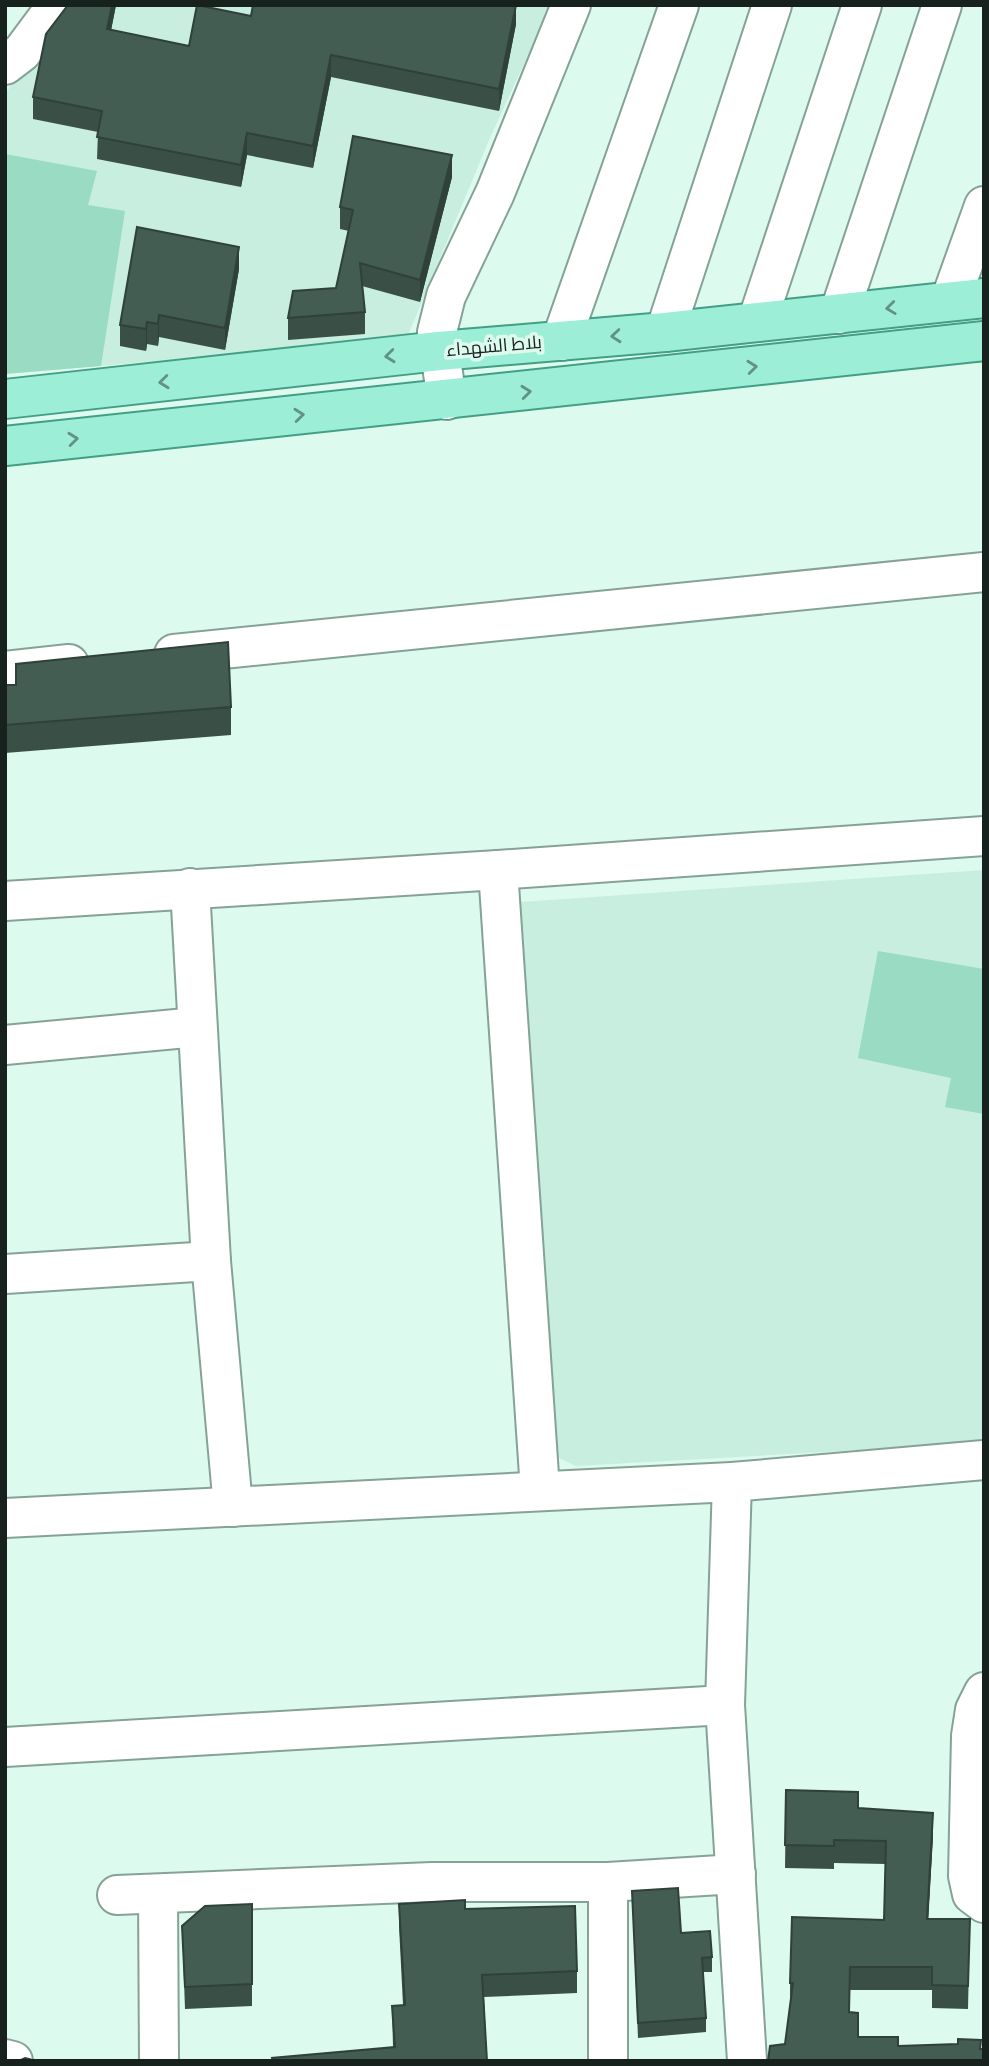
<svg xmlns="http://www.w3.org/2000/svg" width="989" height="2066" font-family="'PT Sans Narrow',Cairo,sans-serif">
	<rect width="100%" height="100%" fill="#dcfaee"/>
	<!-- built -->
	<g fill="#c7eedf">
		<path d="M68,5H551L489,140L406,340L5,374V94Z"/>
		<path d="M984,870V1443L576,1466L561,1459L550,1450L514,908L521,902Z"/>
	</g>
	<!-- green -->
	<g fill="#99dbc3">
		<path d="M5,154L97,171L88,205L125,211L101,366L5,374Z"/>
		<path d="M878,951L984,969V1114L945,1107L951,1078L858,1058Z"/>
	</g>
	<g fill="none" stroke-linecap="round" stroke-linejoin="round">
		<defs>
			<g id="minor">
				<path d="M5,65L22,52L57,5"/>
				<path d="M950,301L984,206"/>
				<path d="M839,314L942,5"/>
				<path d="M757,322L862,5"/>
				<path d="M665,332L772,5"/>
				<path d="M561,341L679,5"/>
				<path d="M447,400L437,332L446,296L495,193L571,5"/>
				<path d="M174,654L984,572"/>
				<path d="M5,671L69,664"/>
				<path d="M498,870L540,1490"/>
				<path d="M190,888L211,1261L233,1507"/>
				<path d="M5,901L498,870L984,836"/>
				<path d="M5,1045L197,1027"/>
				<path d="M5,1274L211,1261"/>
				<path d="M732,1482L725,1705L747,2061"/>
				<path d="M5,1518L732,1482L984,1460"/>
				<path d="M984,1692L975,1710L971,1736L968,1876L972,1894L984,1903"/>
				<path d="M5,1747L725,1705"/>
				<path d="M158,1894L159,2061"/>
				<path d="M117,1895L432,1882H608L736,1874"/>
				<path d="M5,2059L13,2061"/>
				<path d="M608,2061V1882"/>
			</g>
			<g id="major">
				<path d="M5,399L439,351L665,332L984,298"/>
				<path d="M5,446L984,341"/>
			</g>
		</defs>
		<!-- minor casing -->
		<use href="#minor" stroke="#86a297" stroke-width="42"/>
		<!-- major casing -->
		<use href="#major" stroke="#439f83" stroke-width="42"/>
		<!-- minor -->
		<use href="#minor" stroke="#fff" stroke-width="38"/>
		<!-- major -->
		<use href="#major" stroke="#9deed6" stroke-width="38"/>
	</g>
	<!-- wall -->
	<g fill="#3a5047">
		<path d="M68,5H116L111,30L189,46L251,16L516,5V24L499,111L331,77L313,168L247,155L241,187L97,159L98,132L33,119V97Z"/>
		<path d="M452,177L420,302L362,286L365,312V334L288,340V318L336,288L349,231L340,229V207Z"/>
		<path d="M239,269L225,350L159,337L158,346L147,344L146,351L120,346V325Z"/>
		<path d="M5,685L231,707V735L5,753Z"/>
		<path d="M786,1790L858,1808L933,1836L928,1919H970L968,2009L932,2008V1990H850L849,2012L858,2037L898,2046L981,2049L785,2044L790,2003V1983L884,1920L886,1864L834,1863V1869L785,1868Z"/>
		<path d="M632,1891L681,1933L712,1957V1972H703L706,2018V2032L638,2038Z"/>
		<path d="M252,1904V2006L185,2009L182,1926Z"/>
		<path d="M399,1904L465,1909L577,1971V1993L484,1997L487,2061L393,2047L392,2006L403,2005L399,1926Z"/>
	</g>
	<!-- shaded-wall -->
	<g fill="#2f413a">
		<path d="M112,5H116L107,51V29Z"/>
		<path d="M516,5V24L499,111V89Z"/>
		<path d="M331,55V77L313,168V146Z"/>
		<path d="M247,133V155L241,187V165Z"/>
		<path d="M452,155V177L420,302V280Z"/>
		<path d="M239,247V269L225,350V328Z"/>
		<path d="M159,315V337L158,346V324Z"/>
		<path d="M147,322V344L146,351V329Z"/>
		<path d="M933,1813V1836L927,1942V1919Z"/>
	</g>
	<!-- building -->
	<g fill="#435d53" stroke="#2f413a" stroke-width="2">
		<path d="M68,5H112L107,29L189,46L197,5L251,16L253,5H516L499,89L331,55L313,146L247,133L241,165L97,137L102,111L33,97L46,34Z"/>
		<path d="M353,136L452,155L420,280L360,263L365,312L288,318L293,291L336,288L353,210L340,207Z"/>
		<path d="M137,227L239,247L225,328L159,315L158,324L147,322L146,329L120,325Z"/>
		<path d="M228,642L231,707L5,725V685H16V664Z"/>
		<path d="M786,1790L858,1792V1808L933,1813L927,1919H970L968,1986L932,1985V1967H850L849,2012L858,2013V2037H898V2046L958,2044V2039L981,2040L980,2049H984V2061H768L770,2046L785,2044L793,1983H790L792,1917L884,1920L886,1841L834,1840V1846L785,1845Z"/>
		<path d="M678,1888L681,1933L710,1931L712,1957L702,1958L706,2018L638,2023L632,1891Z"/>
		<path d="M465,1900V1909L575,1906L577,1971L482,1975L487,2061H270H273L272,2058L395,2047L392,2006L405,2005L399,1904Z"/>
		<path d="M252,1904V1984L185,1987L182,1926L205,1906Z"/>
		<path d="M25,2058L36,2061H19Z"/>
	</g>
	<!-- one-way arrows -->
	<defs><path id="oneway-chevron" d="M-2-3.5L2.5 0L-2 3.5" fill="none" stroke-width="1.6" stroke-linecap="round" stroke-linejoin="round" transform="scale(1.75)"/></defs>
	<g stroke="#619283">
		<use href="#oneway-chevron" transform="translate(891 308) rotate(173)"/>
		<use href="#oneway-chevron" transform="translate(616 336) rotate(175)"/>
		<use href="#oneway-chevron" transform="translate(390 356) rotate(174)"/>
		<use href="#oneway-chevron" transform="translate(752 367) rotate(-6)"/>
		<use href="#oneway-chevron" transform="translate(164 382) rotate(174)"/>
		<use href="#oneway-chevron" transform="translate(526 392) rotate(-6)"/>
		<use href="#oneway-chevron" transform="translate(299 415) rotate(-6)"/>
		<use href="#oneway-chevron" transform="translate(73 439) rotate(-6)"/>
	</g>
	<g text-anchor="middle" stroke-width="7" stroke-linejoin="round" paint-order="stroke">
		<!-- street labels -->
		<g font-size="18" fill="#17221e" stroke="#dcfaee">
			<text transform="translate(494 346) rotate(-5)" y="6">بلاط الشهداء</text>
		</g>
	</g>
	<!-- border -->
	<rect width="989" height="2066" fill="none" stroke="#17221e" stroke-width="14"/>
</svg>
